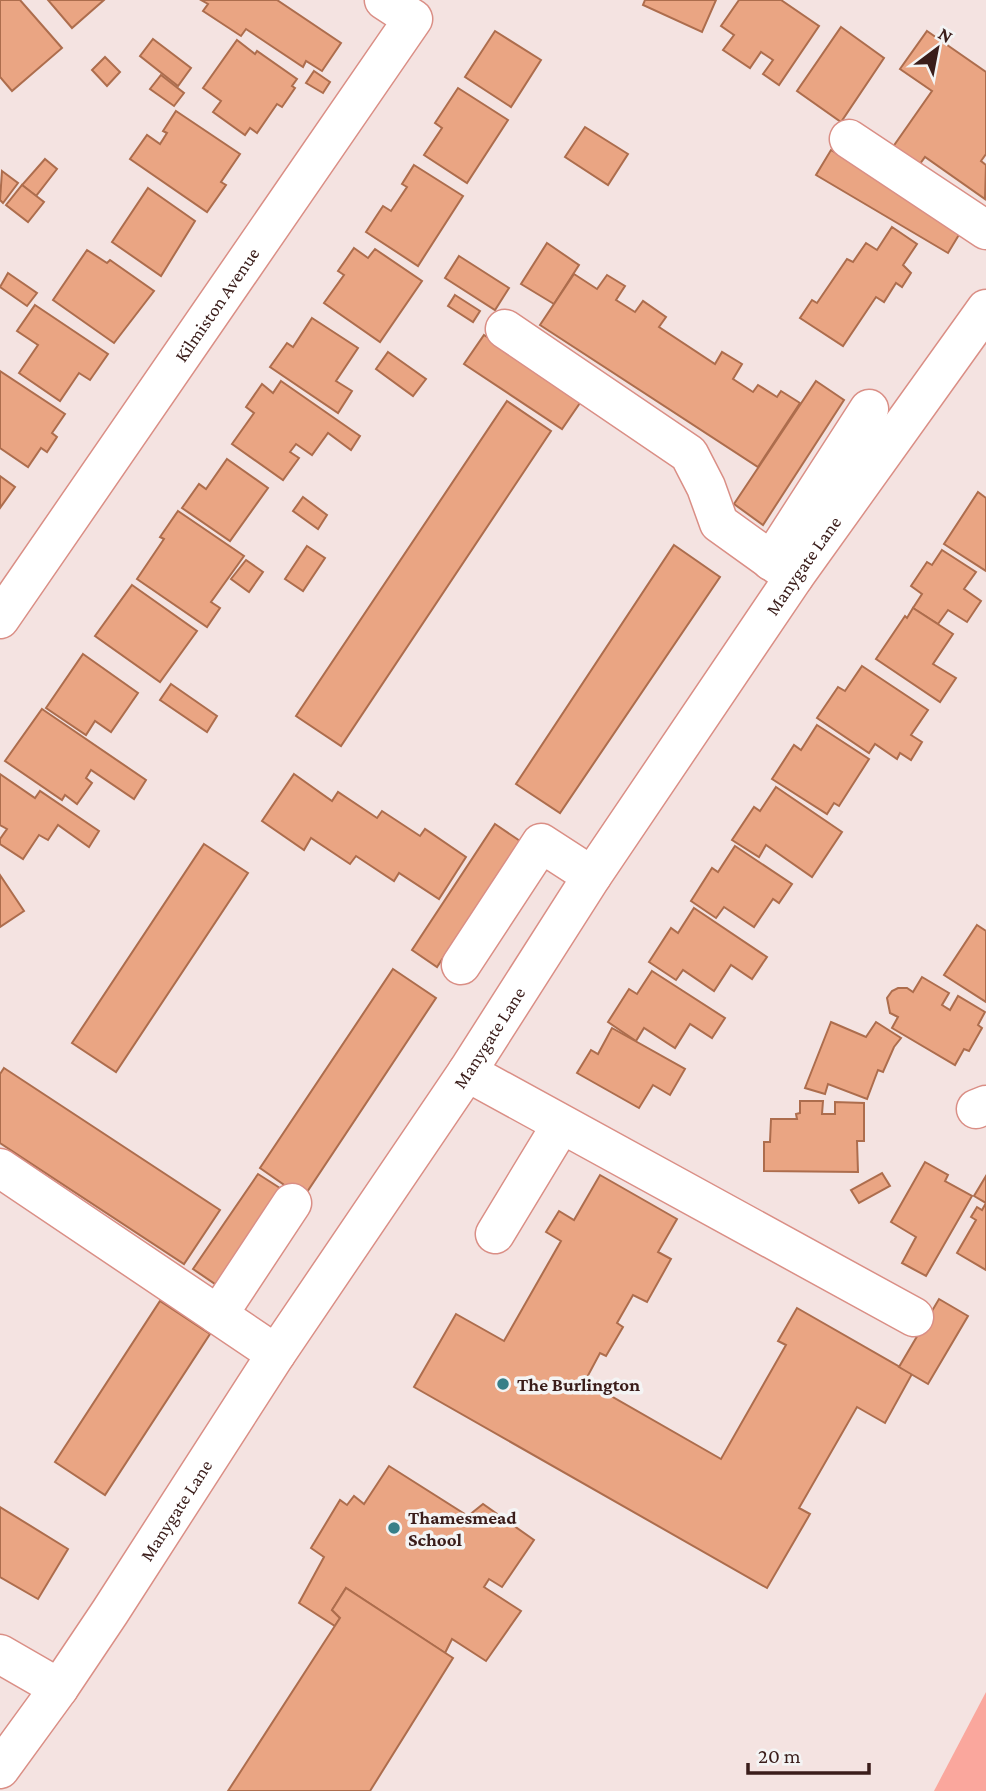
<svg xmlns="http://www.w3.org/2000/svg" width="986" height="1791" font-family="'Crimson Pro',serif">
	<rect width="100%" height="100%" fill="#f4e3e1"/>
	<!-- green -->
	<path fill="#faa79d" d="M986,1692V1791H934Z"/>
	<!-- building -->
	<g fill="#eaa583" stroke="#ad6d4d" stroke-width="2">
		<path d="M0,0H20L62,48L12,91L0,77Z"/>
		<path d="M48,0H104L72,28Z"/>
		<path d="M201,0H277L341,43L322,71L306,61L303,67L246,29L241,36L203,11L208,4Z"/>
		<path d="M645,0H716L702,32L643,5Z"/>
		<path d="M739,0H781L819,26L779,85L763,74L773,60L761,52L750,68L723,50L734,35L721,26Z"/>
		<path d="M841,27L884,58L841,122L797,91Z"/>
		<path d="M495,31L541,60L511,107L465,77Z"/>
		<path d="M927,31L986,72V154L981,161L986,165L985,199L925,157L914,172L888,154L932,91L900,69Z"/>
		<path d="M153,39L191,68L178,86L140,56Z"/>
		<path d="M237,40L255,54L257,51L297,79L292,86L295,88L282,107L277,104L257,133L250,128L245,135L213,112L221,101L203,88Z"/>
		<path d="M105,57L120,72L107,86L92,70Z"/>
		<path d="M314,71L330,82L323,93L306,83Z"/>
		<path d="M161,75L184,93L174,106L150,89Z"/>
		<path d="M458,88L508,120L467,183L424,155L442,128L435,123Z"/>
		<path d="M176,111L240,154L221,182L226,185L207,212L130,159L147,135L160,144L167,133L163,131Z"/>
		<path d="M585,127L628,154L608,185L565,157Z"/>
		<path d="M831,150L963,228L948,253L816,175Z"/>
		<path d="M45,159L57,169L36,196L22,185Z"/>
		<path d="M414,165L463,196L418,266L366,232L383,206L391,211L407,187L402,184Z"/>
		<path d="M2,171L18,183L3,203L0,200Z"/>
		<path d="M22,185L44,202L28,222L6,205Z"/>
		<path d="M148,188L195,221L161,276L112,242Z"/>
		<path d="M892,227L917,244L903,265L911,273L902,287L896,283L884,302L876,297L843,346L800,318L812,300L817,303L847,259L853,262L866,243L877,250Z"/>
		<path d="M547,243L579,265L554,304L521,284Z"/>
		<path d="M354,248L368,258L375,249L422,281L380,342L324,303L344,275L338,271Z"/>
		<path d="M87,250L107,263L110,260L154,291L114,343L53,300Z"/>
		<path d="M459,256L509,288L495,310L445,278Z"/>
		<path d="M8,273L37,293L27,306L0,287Z"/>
		<path d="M574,274L597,289L607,275L625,286L616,300L635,312L643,301L666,317L659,327L715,364L722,352L742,364L733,379L753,392L758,385L777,397L781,391L800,403L758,467L540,325Z"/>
		<path d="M455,295L480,311L473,322L448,306Z"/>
		<path d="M35,305L108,354L90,380L79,373L60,401L19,373L38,345L17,331Z"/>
		<path d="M312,318L358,348L336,381L352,391L338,413L270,367L287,343L293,347Z"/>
		<path d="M484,335L582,400L562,429L464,364Z"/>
		<path d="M388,352L426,379L413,396L376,369Z"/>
		<path d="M0,371L65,414L52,433L57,437L47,452L41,448L28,467L0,448Z"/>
		<path d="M281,381L360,436L351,450L328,433L312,455L296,444L290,452L299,458L283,480L232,444L254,413L246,407L262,384L273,393Z"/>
		<path d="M816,381L844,400L763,525L734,504Z"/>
		<path d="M507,401L551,431L341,746L296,716Z"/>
		<path d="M227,459L268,488L230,541L182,508L199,484L206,489Z"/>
		<path d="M0,476L15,487L0,508Z"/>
		<path d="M978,492L986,498V571L944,544Z"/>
		<path d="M303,497L327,515L318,529L293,511Z"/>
		<path d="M178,511L244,556L211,602L220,608L207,627L137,579L164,539L160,537Z"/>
		<path d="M674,545L720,577L560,813L516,784Z"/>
		<path d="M307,546L325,558L303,591L285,579Z"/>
		<path d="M942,550L976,572L964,589L981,601L967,622L948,610L938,624L913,608L922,594L911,586L927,562L932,565Z"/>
		<path d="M246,560L263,572L249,592L231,579Z"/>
		<path d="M132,585L197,631L160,682L95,636Z"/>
		<path d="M913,608L953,634L933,664L956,678L940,702L876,659L905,616L907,618Z"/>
		<path d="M83,654L138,693L111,732L95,721L86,735L46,708Z"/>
		<path d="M862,666L928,710L911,735L922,742L911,760L900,753L897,759L875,744L869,753L817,718L838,687L845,691Z"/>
		<path d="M171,684L217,716L207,732L160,700Z"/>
		<path d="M42,709L146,780L134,799L91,770L86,778L92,783L77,804L65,795L62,800L5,761Z"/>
		<path d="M817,725L869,759L839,806L834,803L827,814L772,779L794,745L801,750Z"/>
		<path d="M0,774L35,798L40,791L99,831L89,847L58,825L48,840L39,835L23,859L0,844V839L7,829L0,825Z"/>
		<path d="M294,774L332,801L338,792L377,818L382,811L420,836L425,829L466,857L439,899L399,873L394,881L356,856L350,864L311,838L304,850L262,821Z"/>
		<path d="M776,787L842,832L812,877L766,845L759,857L732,840L754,807L760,811Z"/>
		<path d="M495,824L520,841L437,967L412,950Z"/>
		<path d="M204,844L248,873L116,1072L72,1043Z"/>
		<path d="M735,846L792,884L779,903L773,899L754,927L724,907L716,918L691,901L712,868L718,872Z"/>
		<path d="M0,875L24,911L0,927Z"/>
		<path d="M694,908L767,957L752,979L731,965L714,991L683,970L676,980L649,962L671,928L678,933Z"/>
		<path d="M977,925L986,931V1002L944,975Z"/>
		<path d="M393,969L436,998L303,1198L260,1168Z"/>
		<path d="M652,971L725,1018L712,1038L690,1024L675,1048L644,1028L636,1041L608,1022L629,989L637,994Z"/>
		<path d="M922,977L949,993L942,1005L950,1010L958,996L985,1012L978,1025L982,1028L969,1051L964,1049L955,1065L892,1028L898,1017L890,1013L887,998L892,991L898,988H907L913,992Z"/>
		<path d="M831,1022L866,1037L876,1022L901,1038L894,1047L883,1072L878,1070L867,1099L828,1084L825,1094L805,1088Z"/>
		<path d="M612,1028L685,1069L670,1095L653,1085L639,1108L577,1073L591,1050L598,1054Z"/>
		<path d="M4,1068L220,1210L184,1264L0,1143V1074Z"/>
		<path d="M800,1101H823L822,1114H835V1102L864,1103V1141H857L858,1172L764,1171V1142H770L771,1119H797L796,1114L800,1113Z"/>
		<path d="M925,1162L948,1175L945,1181L972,1196L926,1276L902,1263L916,1237L891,1222Z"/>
		<path d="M882,1173L890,1186L859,1203L851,1190Z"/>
		<path d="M258,1174L283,1190L218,1286L193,1269Z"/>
		<path d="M600,1175L677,1219L658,1252L671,1259L647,1302L633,1295L617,1323L623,1327L606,1356L600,1353L585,1381L721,1459L786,1345L778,1341L797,1308L912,1374L885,1423L857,1407L799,1508L810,1514L767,1588L414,1387L456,1314L504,1341L561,1241L546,1232L559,1211L574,1220Z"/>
		<path d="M986,1176V1203L974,1196Z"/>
		<path d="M986,1203V1270L957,1253L976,1220L971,1217L977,1207L982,1210Z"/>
		<path d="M939,1299L968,1316L928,1384L899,1367Z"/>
		<path d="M160,1301L210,1334L105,1495L55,1462Z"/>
		<path d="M389,1466L468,1516L483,1504L534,1540L502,1587L489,1579L484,1587L521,1611L486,1661L452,1639L445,1653L346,1588L332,1610L340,1618L335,1626L299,1603L324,1557L311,1548L340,1500L347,1505L354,1496L364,1504Z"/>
		<path d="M0,1507L68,1549L38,1599L0,1577Z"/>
		<path d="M346,1588L453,1658L370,1791H228L340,1618L332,1610Z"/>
	</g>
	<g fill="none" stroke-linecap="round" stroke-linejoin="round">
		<defs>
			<g id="minor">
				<path d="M849,139L986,230"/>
				<path d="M505,329L689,454L706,487L719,523L794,577"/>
				<path d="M771,561L869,409"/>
				<path id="s1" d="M0,619L413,19L384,0"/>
				<path d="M461,965L541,843L592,876"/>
				<path d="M467,1072L914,1317"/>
				<path d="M976,1109L986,1105"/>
				<path d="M0,1168L276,1354"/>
				<path d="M495,1234L561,1125"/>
				<path d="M218,1315L292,1203"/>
				<path d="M0,1654L59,1688"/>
				<path id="s2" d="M0,1769L59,1688L110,1612L276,1354L467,1072L592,876L794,577L986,309"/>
			</g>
		</defs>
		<!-- minor casing -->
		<use href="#minor" stroke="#da8f86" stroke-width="41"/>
		<!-- minor -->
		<use href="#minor" stroke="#fff" stroke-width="38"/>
	</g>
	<!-- markers -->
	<g fill="#377f88" stroke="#f4f4f4" stroke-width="2.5">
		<circle cx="503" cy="1384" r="7"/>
		<circle cx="394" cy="1528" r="7"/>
	</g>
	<g text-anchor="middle" stroke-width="7" stroke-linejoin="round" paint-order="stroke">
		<!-- street labels -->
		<g font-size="19" fill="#3a1d1a" stroke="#f4f4f4">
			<text dy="7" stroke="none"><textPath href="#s1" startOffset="382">Kilmiston Avenue</textPath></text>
			<text dy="7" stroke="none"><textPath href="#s2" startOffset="1447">Manygate Lane</textPath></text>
			<text dy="7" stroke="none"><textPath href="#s2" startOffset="880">Manygate Lane</textPath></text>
			<text dy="7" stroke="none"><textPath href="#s2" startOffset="313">Manygate Lane</textPath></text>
		</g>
		<!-- poi labels -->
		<g font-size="19" font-weight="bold" fill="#3a1d1a" stroke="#f4f4f4" text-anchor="start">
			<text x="517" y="1391">The Burlington</text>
			<text x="408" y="1524">Thamesmead<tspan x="408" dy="22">School</tspan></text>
		</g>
	</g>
	<!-- north arrow -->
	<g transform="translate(937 49) rotate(32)" stroke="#f4f4f4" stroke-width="5" paint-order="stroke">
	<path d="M0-5L12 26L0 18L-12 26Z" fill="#3a1d1a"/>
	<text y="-10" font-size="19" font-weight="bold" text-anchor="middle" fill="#3a1d1a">N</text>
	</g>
	<!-- scale -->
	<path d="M748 1763v10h121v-10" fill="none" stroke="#3a1d1a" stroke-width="3.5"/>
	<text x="758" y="1763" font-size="21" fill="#3a1d1a" stroke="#f4f4f4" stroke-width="5" paint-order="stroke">20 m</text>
</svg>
